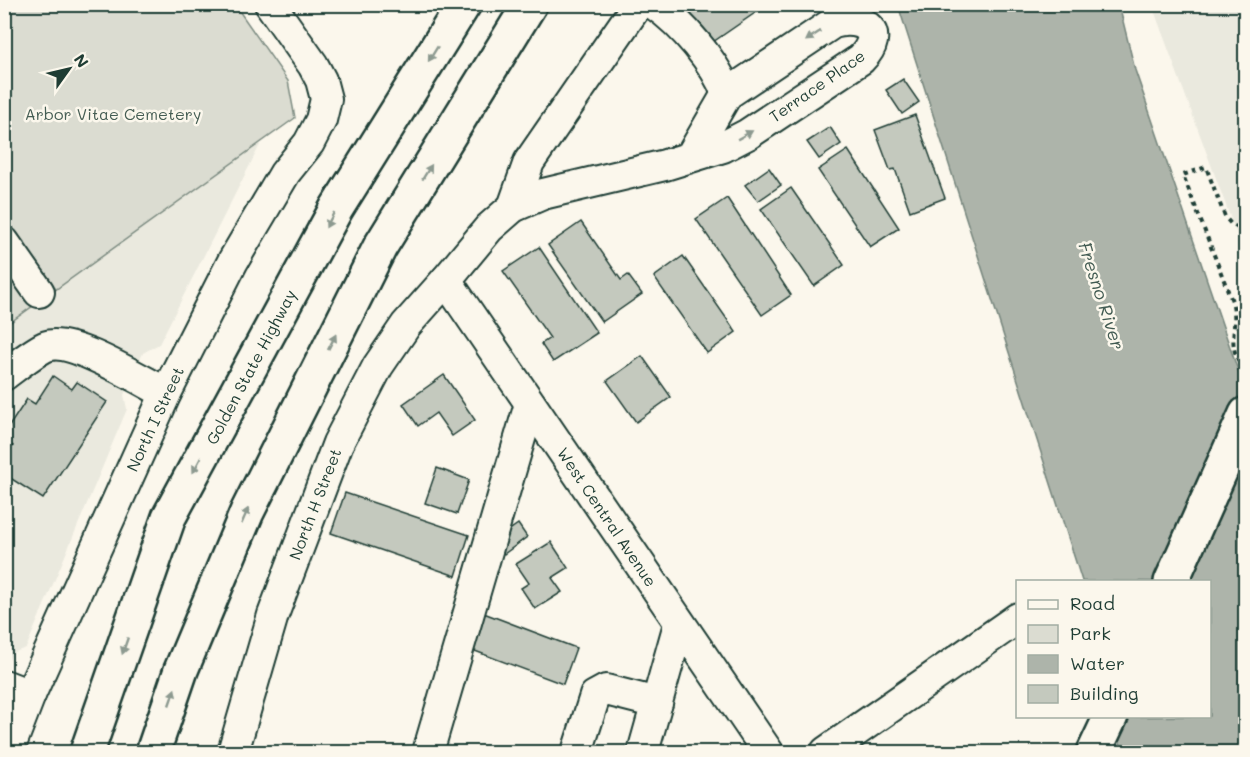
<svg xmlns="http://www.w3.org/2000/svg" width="1250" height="757" font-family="Mali,sans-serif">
	<rect width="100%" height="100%" fill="#fbf7ec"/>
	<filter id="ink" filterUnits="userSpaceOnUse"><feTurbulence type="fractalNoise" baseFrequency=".0167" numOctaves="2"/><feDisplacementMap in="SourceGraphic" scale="12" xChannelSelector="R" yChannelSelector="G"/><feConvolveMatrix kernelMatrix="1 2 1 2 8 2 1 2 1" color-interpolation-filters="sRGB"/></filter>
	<g filter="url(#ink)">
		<!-- built -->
		<g fill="#eae9de">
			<path d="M1152,5H1245V257Z"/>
			<path d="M262,141L159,344L143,353L124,395L127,409L26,648L12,653L5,669V321Z"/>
		</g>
		<!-- green -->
		<path fill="#dbdcd1" stroke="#7d8c82" stroke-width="1.5" d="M5,5H235L288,81L295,118L5,326Z"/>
		<!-- water -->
		<path fill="#adb4aa" stroke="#74847b" stroke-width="1.5" d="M898,5H1119L1135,70L1245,391V752H1122L1115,717L1210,716V582L1082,581Z"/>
		<!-- building -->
		<g fill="#c4c9be" stroke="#1f3d34" stroke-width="1.5">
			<path d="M694,4H768L710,44L687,10Z"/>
			<path d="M903,79L919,102L902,114L886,90Z"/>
			<path d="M915,115L945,198L910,211L895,169L890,170L875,130Z"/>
			<path d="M830,127L841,144L819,159L807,142Z"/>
			<path d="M848,150L899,228L870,247L818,170Z"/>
			<path d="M769,168L781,185L758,201L745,185Z"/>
			<path d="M791,188L844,265L814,286L761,209Z"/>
			<path d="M727,198L791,295L762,315L696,219Z"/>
			<path d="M581,222L621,280L628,275L642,294L602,322L548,245Z"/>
			<path d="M539,247L597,333L553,362L541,344L550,338L503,271Z"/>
			<path d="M683,256L736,332L707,353L654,277Z"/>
			<path d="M642,356L671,397L636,422L607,381Z"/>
			<path d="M444,375L475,420L452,436L436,413L418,426L403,404Z"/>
			<path d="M53,376L72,389L77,382L107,402L43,499L4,474V458L13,446L4,440V434L27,399L35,404Z"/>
			<path d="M437,468L469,480L457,514L425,503Z"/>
			<path d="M345,493L469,535L456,576L331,533Z"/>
			<path d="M518,524L527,537L504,554L494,541Z"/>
			<path d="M551,542L568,568L552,578L562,592L535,609L521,588L529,583L516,564Z"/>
			<path d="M481,612L576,648L563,684L467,648Z"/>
		</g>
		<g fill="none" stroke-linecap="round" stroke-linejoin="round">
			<defs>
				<g id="minor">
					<path d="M654,4C682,23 716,63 727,94"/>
					<path d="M513,207L529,162L638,4"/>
					<path d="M4,242L39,292"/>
					<path d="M446,280L768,752"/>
					<path d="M4,375C15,367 36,350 47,346C71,337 142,381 166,393"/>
					<path d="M4,685L30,695"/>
					<path d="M8,752L30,695L166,393L233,261L285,173L309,143L321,120L326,99L321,80L313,65L270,4"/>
					<path d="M233,752L273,615L338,443L378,366L406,325L446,280L489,228L513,207L543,194L665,165L723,147L748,134L861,59C887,33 864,14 833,23L727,94L691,156"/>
					<path d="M428,752L530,404"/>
					<path d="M577,752L595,696L606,690L657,703"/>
					<path d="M643,752L679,624"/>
					<path d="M826,752L1018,618"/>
				</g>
				<g id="major">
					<path d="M1171,582L1246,414"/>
					<path d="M1094,752L1111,716"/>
				</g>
				<g id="highway">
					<path d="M87,752L169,517L336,209L464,4"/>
					<path d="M153,752L181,670L247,512L380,247L530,4"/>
				</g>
			</defs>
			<!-- minor casing -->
			<use href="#minor" stroke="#1f3d34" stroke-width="34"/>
			<!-- major casing -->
			<use href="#major" stroke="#1f3d34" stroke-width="38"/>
			<!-- highway casing -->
			<use href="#highway" stroke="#1f3d34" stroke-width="38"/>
			<!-- path -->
			<path stroke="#1f3d34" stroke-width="4" stroke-dasharray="4.5 4.5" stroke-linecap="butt" d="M1246,232L1231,224L1225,217L1206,167L1183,175L1232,301C1240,330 1223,344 1246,371"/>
			<!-- minor -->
			<use href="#minor" stroke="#fbf7ec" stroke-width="30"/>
			<!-- major -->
			<use href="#major" stroke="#fbf7ec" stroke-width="33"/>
			<!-- highway -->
			<use href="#highway" stroke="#fbf7ec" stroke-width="33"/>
		</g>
		<!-- one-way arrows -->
		<defs><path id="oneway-solid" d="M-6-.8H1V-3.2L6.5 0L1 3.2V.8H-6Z" transform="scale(1.5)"/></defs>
		<g fill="#8d9a90">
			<use href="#oneway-solid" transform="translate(813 36) rotate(146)"/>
			<use href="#oneway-solid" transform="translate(433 54) rotate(122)"/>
			<use href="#oneway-solid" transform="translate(745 135) rotate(-29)"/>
			<use href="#oneway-solid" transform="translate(427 172) rotate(-58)"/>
			<use href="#oneway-solid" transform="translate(330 220) rotate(118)"/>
			<use href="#oneway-solid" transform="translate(332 342) rotate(-63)"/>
			<use href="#oneway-solid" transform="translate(197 465) rotate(118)"/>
			<use href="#oneway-solid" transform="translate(245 516) rotate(-66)"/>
			<use href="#oneway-solid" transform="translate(125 646) rotate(109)"/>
			<use href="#oneway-solid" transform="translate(172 697) rotate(-71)"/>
		</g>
	</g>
	<g text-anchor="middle" stroke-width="5" stroke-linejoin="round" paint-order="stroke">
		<!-- street labels -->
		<g font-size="16" fill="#1f3d34" stroke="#fbf7ec">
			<text transform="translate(817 86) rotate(-35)" y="6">Terrace Place</text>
			<text transform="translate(251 367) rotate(-62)" y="6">Golden State Highway</text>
			<text transform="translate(155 419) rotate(-65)" y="6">North I Street</text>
			<text transform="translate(315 504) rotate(-69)" y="6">North H Street</text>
			<text transform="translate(607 517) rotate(56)" y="6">West Central Avenue</text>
		</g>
		<!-- park labels -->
		<g font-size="16" fill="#455d53" stroke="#fbf7ec">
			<text x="113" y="120">Arbor Vitae Cemetery</text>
		</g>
		<!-- water labels -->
		<g font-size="18" font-style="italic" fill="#425b52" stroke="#fbf7ec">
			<text transform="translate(1101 296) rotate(72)" y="6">Fresno River</text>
		</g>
	</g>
	<!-- margin -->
	<rect width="1250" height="757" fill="none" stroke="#fbf7ec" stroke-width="24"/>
	<rect x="12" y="12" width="1226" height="733" fill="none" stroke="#1f3d34" stroke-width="2" filter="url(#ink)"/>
	<!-- legend -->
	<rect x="1016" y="580" width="195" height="138" fill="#fbf7ec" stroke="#a3ada2" stroke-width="1.5"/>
	<rect x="1028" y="600" width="30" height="9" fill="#fbf7ec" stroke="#a3ada2" stroke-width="1.5"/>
	<text x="1070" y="610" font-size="18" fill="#1f3d34">Road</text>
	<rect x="1028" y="625" width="30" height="18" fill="#dbdcd1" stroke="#a3ada2" stroke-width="1.5"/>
	<text x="1070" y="640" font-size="18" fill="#1f3d34">Park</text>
	<rect x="1028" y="655" width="30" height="18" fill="#adb4aa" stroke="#a3ada2" stroke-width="1.5"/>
	<text x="1070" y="670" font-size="18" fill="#1f3d34">Water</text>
	<rect x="1028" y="685" width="30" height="18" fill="#c4c9be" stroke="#a3ada2" stroke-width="1.5"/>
	<text x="1070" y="700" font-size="18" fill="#1f3d34">Building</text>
	<!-- north arrow -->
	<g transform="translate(69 69) rotate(56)" stroke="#fbf7ec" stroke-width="4.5" paint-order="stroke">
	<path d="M0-4.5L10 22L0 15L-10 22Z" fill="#1f3d34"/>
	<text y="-9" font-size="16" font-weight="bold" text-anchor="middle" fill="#1f3d34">N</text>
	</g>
</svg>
